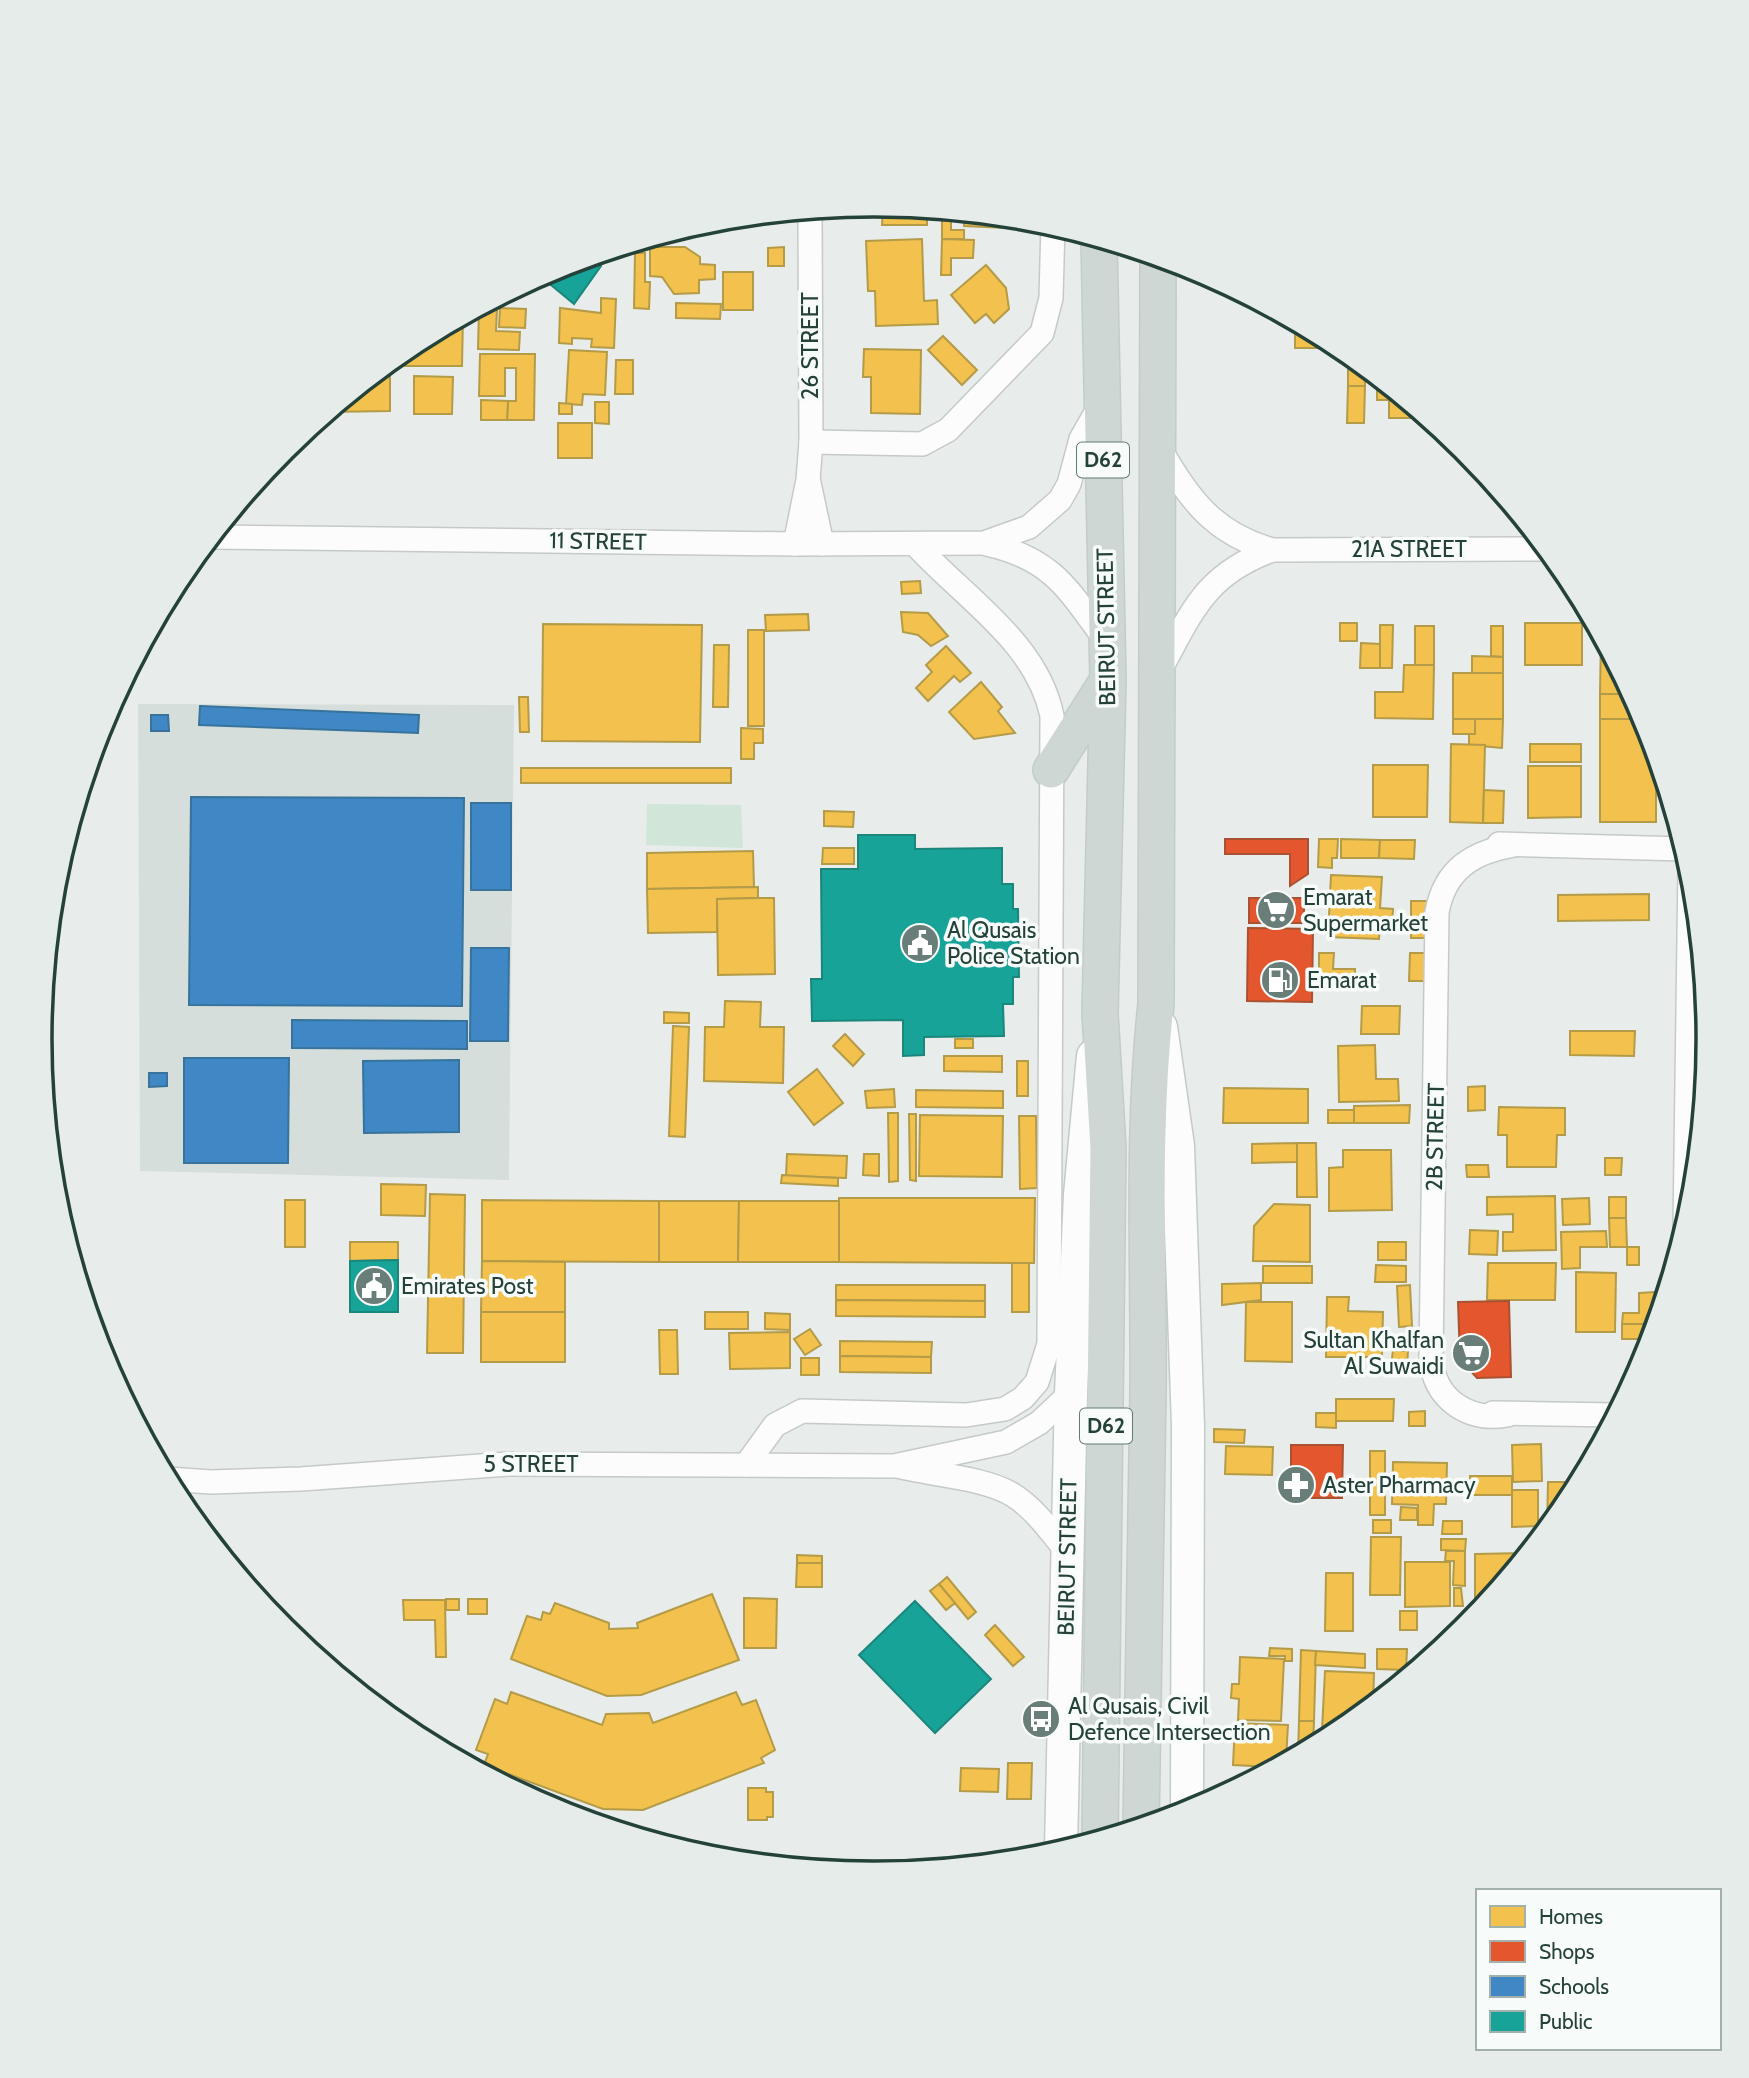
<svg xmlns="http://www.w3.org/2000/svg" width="1749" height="2078" font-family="Cabin,sans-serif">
	<rect width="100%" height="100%" fill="#e8edeb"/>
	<!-- built -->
	<path fill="#d6dedb" d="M138,704L514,705L509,1180L140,1171Z"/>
	<!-- green -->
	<path fill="#d1e6d8" d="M647,804L741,805L743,848L646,845Z"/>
	<!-- homes -->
	<g fill="#f2c14e" stroke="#b49b48" stroke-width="2">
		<path d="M883,206L927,210V225H882Z"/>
		<path d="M965,214L1007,218L1006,228L964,226Z"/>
		<path d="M942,215H951V230H964V239H942Z"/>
		<path d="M922,239L924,301L937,300L938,324L876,326L875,291H868L866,241Z"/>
		<path d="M942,239L974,240L973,258H951V275H941Z"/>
		<path d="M650,247H685L700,257V264L715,265V279L699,280V293L674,294L662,277L650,276Z"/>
		<path d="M784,247V266H768V248Z"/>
		<path d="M635,253H645V282H650L649,309L634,308Z"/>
		<path d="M986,265L1006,288L1009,309L994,323L986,314L975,323L951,295Z"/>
		<rect x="723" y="272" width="30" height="38"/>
		<path d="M601,298L616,299L614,348L591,347L592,339L572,338V344L559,343L560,308L601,313Z"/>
		<path d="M676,303L721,304L720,319L676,318Z"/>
		<path d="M500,308L526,309L525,328L499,327Z"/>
		<path d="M479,309H497L496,331L520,332L519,350L478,349Z"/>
		<path d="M463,318L462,366H405V350Z"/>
		<path d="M1289,319L1337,345V348H1295V332Z"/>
		<path d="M943,336L977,370L962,385L928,350Z"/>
		<path d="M864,349L921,350L920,414L871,413V377H863Z"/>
		<path d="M569,350L607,352L605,395L583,394L582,405L566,404Z"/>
		<path d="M480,354H535L534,420H507L508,401H516V368H505V396H479Z"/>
		<path d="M1348,354L1365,367V386H1348Z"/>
		<path d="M616,360H633V394H615Z"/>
		<path d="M390,362V411L330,412Z"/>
		<path d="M414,376L453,377L452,414H414Z"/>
		<path d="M1377,377L1411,405V418H1389V400H1377Z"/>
		<path d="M1348,386H1365L1364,423H1347Z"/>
		<path d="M481,400L508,401L507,420H481Z"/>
		<path d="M595,402H609V424L595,423Z"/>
		<path d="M559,403L572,404V414H559Z"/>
		<rect x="558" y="423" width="34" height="35"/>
		<path d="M920,581L921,593L902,594L901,582Z"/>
		<path d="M901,612L928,613L948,636L931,646L918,635L903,632Z"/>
		<path d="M808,614L809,630L766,631L765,615Z"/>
		<rect x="1340" y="623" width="17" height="18"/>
		<rect x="1525" y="623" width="57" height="42"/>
		<path d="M543,624L702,625L700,742L542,741Z"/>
		<path d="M1380,625H1393L1392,668H1380Z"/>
		<rect x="1415" y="626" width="19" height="39"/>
		<path d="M1491,626H1503V657L1491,656Z"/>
		<rect x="748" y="630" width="16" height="96"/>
		<path d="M1601,636L1631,694H1600Z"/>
		<path d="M1361,643L1380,644V668H1360Z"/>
		<path d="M714,645H729L728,707H713Z"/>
		<path d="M946,646L971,673L960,682L954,676L928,701L916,688L932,672L926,665Z"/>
		<path d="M1472,656L1503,657V673H1472Z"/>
		<path d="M1404,665H1434L1433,719L1375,718V692H1403Z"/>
		<rect x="1453" y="673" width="50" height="46"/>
		<path d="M981,682L1002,707L998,711L1015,733L974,739L949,712Z"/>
		<path d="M1600,694H1631L1645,719H1600Z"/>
		<path d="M519,697H528L529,732H520Z"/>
		<rect x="1453" y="719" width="22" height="15"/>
		<path d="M1475,719H1503L1502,748L1469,745V734H1475Z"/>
		<path d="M1600,719H1645L1656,756V822H1600Z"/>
		<path d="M741,728L763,729V743H754V759H741Z"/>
		<path d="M1451,744L1485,745L1483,823L1450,822Z"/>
		<rect x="1530" y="744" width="51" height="18"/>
		<path d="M1373,765H1428L1427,817H1373Z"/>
		<path d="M1528,766H1581V817L1528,818Z"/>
		<rect x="521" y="768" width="210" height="15"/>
		<path d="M1484,790L1504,791L1503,823H1483Z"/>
		<path d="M824,811L854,812L853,827L824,826Z"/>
		<path d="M1319,839H1338L1337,858H1332V868L1318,867Z"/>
		<path d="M1341,839L1380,840L1379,858H1341Z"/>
		<path d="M1380,840H1415L1414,859L1379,858Z"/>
		<path d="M823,848H854V864H822Z"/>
		<path d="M753,851L754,887L647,889V853Z"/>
		<path d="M1331,875L1382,877L1380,908L1393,909L1392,923H1380L1379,939L1328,937Z"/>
		<path d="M758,887V898L717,899V932L648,933L647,889Z"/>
		<path d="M1649,894V920L1558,921V895Z"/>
		<path d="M758,898H774L775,974L718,975L717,899Z"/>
		<rect x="1411" y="901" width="17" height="37"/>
		<path d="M1319,953H1334L1333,969H1355V982H1319Z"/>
		<path d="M1410,953H1428L1427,981H1409Z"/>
		<path d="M725,1001L761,1002L760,1027H784L783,1083L704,1081L705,1027H724Z"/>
		<path d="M1362,1006H1400L1399,1034H1361Z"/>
		<path d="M664,1012L689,1013V1023H664Z"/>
		<path d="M673,1026L689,1027L685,1137L669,1136Z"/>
		<path d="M1570,1031H1635L1634,1056L1570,1055Z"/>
		<path d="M845,1034L864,1054L853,1066L833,1046Z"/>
		<rect x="955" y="1039" width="18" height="9"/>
		<path d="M1375,1045L1376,1079H1398L1399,1101L1339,1102L1338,1046Z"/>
		<path d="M944,1056H1002V1072L944,1071Z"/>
		<rect x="1017" y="1061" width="11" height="35"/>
		<path d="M817,1069L843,1103L814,1125L788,1092Z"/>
		<path d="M1485,1086V1110L1468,1111V1087Z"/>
		<path d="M1224,1088L1308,1089V1123H1223Z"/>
		<path d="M894,1089L895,1107L867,1108L865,1091Z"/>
		<path d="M916,1090L1003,1091V1108L916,1107Z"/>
		<path d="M1410,1105L1409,1123H1354V1106Z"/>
		<path d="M1499,1107L1565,1108V1135H1557L1556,1167H1507V1135H1498Z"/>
		<rect x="1328" y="1110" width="26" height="13"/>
		<path d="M888,1113H898V1181L889,1182Z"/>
		<path d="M909,1114H916V1181L910,1180Z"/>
		<path d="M920,1115L1003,1116L1002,1177L919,1176Z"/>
		<path d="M1019,1116H1036L1037,1188L1020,1189Z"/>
		<path d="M1297,1143V1162L1252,1163V1144Z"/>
		<path d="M1297,1143H1316L1317,1197H1297Z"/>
		<path d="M1343,1150H1391L1392,1210L1329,1211V1168L1343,1167Z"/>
		<path d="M787,1154L847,1156L846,1178L786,1176Z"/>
		<path d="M864,1154H879V1176L863,1175Z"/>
		<path d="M1605,1158H1622L1621,1175H1605Z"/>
		<path d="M1466,1165H1488L1489,1177H1467Z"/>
		<path d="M782,1175L838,1178V1186L781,1183Z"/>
		<path d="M381,1184L426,1185L425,1216L381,1215Z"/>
		<path d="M430,1194L465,1195L463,1353H427Z"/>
		<path d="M1555,1196L1556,1250L1503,1251V1232H1513V1214L1487,1215V1197Z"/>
		<rect x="1609" y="1197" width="17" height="21"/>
		<path d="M839,1198H1035L1034,1263L839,1262Z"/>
		<path d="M1589,1198L1590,1224L1563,1225L1562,1199Z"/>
		<rect x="285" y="1200" width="20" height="47"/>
		<path d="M482,1200L659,1201V1262L482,1261Z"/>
		<path d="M659,1201H739L738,1262H659Z"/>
		<path d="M739,1201H839V1262H738Z"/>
		<path d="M1274,1204L1310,1205V1262L1253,1261L1254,1226Z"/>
		<path d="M1609,1218H1626L1627,1247H1610Z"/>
		<path d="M1470,1230L1498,1231L1497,1255L1469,1254Z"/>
		<path d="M1606,1231L1607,1247H1580V1268L1562,1269L1561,1232Z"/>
		<path d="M350,1242H398V1260L350,1261Z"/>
		<rect x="1378" y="1242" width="28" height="18"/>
		<rect x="1627" y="1247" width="12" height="18"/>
		<path d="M482,1261L565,1262V1312H481Z"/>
		<rect x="1012" y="1263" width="17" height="49"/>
		<path d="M1488,1263H1556L1555,1300H1487Z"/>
		<path d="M1376,1265L1406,1266V1282H1375Z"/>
		<rect x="1263" y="1266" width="49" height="17"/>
		<path d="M1576,1272L1616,1273L1615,1332H1576Z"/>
		<path d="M1261,1283V1300L1222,1305V1284Z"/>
		<path d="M836,1285H985V1301L836,1300Z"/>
		<path d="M1410,1285L1412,1326L1399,1327L1397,1286Z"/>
		<path d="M1655,1292L1654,1324H1622L1623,1313H1639V1293Z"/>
		<path d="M1327,1297H1349L1348,1311L1383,1312L1382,1357H1326Z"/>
		<path d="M836,1300L985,1301V1317L836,1316Z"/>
		<path d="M1246,1302H1292V1362L1245,1361Z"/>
		<rect x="481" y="1312" width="84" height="50"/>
		<rect x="705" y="1312" width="43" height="17"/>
		<path d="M765,1313L790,1314V1330L765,1329Z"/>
		<path d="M1622,1324H1654L1651,1339H1622Z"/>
		<path d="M810,1329L821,1345L805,1355L794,1339Z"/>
		<path d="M659,1330H677L678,1374H660Z"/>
		<path d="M790,1332V1368L730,1369L729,1333Z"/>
		<path d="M840,1341L932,1342L931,1357L840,1356Z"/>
		<path d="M1393,1350L1408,1351L1407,1368L1391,1367Z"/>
		<path d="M840,1356L931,1357V1373L840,1372Z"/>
		<rect x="801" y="1358" width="18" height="17"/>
		<path d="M1336,1399H1394L1393,1421H1336Z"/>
		<path d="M1425,1411V1426H1409V1412Z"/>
		<path d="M1316,1413H1336V1428L1316,1427Z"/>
		<path d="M1214,1429L1245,1430L1244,1443L1214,1442Z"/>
		<path d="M1541,1444L1542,1481L1513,1482L1512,1445Z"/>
		<path d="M1226,1446L1273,1447L1272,1475L1225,1474Z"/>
		<rect x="1370" y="1451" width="15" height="64"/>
		<path d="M1393,1462L1447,1463L1446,1504H1434L1433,1525H1418V1505L1392,1504Z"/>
		<path d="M1574,1472H1584L1568,1503L1547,1528L1548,1482H1574Z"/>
		<rect x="1470" y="1476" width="42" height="19"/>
		<path d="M1512,1490H1538V1526L1512,1527Z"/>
		<path d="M1401,1507L1417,1508V1520H1400Z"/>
		<rect x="1373" y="1520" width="18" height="13"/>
		<path d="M1443,1521H1462V1534H1442Z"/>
		<path d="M1371,1537H1401L1400,1595H1370Z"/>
		<path d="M1441,1539H1466L1465,1551L1441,1550Z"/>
		<path d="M1446,1551H1465V1586L1453,1585L1454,1561H1445Z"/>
		<path d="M1526,1553L1484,1605H1475V1554Z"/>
		<path d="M797,1555L822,1556V1563H797Z"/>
		<path d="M1405,1562H1450V1606L1405,1607Z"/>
		<path d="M797,1563H822V1587H796Z"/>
		<path d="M1326,1573H1353V1631H1325Z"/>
		<path d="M947,1577L976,1612L968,1619L939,1584Z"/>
		<path d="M939,1584L955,1603L946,1610L930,1591Z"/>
		<path d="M1454,1588H1461L1463,1606H1454Z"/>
		<path d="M712,1594L739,1660L641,1695L607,1696L511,1659L527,1616L541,1620L543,1612L550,1614L555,1603L609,1623V1629L638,1628L637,1623Z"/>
		<path d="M744,1598L777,1599L776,1648H744Z"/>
		<rect x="446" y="1599" width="13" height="11"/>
		<rect x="468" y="1599" width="19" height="15"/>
		<path d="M403,1600H445L446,1657H436L435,1620H404Z"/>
		<rect x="1400" y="1611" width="17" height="19"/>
		<path d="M995,1625L1024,1657L1013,1666L985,1635Z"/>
		<path d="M1270,1648L1292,1649V1661H1285V1656H1269Z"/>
		<path d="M1377,1649H1407L1406,1670L1377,1669Z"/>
		<path d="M1301,1650L1316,1651L1314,1721H1299Z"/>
		<path d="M1316,1651L1365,1654V1668L1315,1665Z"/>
		<path d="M1240,1657L1284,1659L1281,1721L1238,1720L1239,1699L1231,1698L1232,1684H1239Z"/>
		<path d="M1325,1671L1374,1673L1373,1704L1341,1730H1322Z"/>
		<path d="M511,1692L602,1725L606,1714L649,1713L653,1723L736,1692L742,1705L756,1700L775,1750L761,1758L764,1763L643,1810L603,1809L484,1765L488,1754L476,1750L495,1699L507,1704Z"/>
		<path d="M1299,1721H1314L1313,1746L1298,1754Z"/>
		<path d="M1235,1723L1288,1725L1286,1760L1274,1767L1233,1765Z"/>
		<path d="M1008,1763H1032L1031,1799H1007Z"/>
		<path d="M961,1768L999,1769L998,1792L960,1791Z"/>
		<path d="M748,1788H766V1792H773V1817H767V1820H748Z"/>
	</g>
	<!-- shops -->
	<g fill="#e4572e" stroke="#aa5132" stroke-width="2">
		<path d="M1225,839H1308V874L1290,886V854H1225Z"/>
		<rect x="1249" y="898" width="55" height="25"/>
		<path d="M1248,928L1313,929L1312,1002L1247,1001Z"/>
		<path d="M1509,1301L1511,1377L1477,1378L1460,1359L1458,1302Z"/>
		<path d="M1291,1445H1343L1342,1498H1291Z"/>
	</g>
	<!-- schools -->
	<g fill="#3f88c5" stroke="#37739b" stroke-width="2">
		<path d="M200,706L419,715L418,733L199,725Z"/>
		<path d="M151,715H168L169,731H151Z"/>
		<path d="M191,797L464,798L462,1006L189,1005Z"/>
		<rect x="471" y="803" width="40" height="87"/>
		<path d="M471,948H509L508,1041H470Z"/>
		<path d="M292,1020L467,1021V1049L292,1048Z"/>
		<path d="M184,1058H289L288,1163H184Z"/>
		<path d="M459,1060V1132L364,1133L363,1061Z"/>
		<path d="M149,1073H167V1086L149,1087Z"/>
	</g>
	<!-- public -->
	<g fill="#17a398" stroke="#1b867c" stroke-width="2">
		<path d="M594,256L601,266L574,304L551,285L550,272Z"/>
		<path d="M858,835H915V849L1002,848V884H1013V909H1018L1019,977H1013V1004H1003L1004,1036L924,1037V1055L903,1056V1020L812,1021L811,979H822L821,869H858Z"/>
		<path d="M398,1260V1312H350V1261Z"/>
		<path d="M915,1601L991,1679L935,1733L859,1655Z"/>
	</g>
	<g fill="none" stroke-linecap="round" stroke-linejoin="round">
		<defs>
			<g id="minor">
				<path d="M811,442L922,444L948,430L1042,333L1051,298L1053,225"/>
				<path d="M1160,449C1190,500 1213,533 1272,550L1546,549"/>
				<path d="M809,483L822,544"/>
				<path d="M212,537L795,544L984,543L1029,527L1060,500L1069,484L1081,439L1101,404"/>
				<path d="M795,544L808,480L811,442L810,211"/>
				<path d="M987,544C1054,559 1069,591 1107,642"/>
				<path d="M1159,672C1192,612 1204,575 1272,550"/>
				<path d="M1499,844L1684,849"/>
				<path d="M1685,1228L1690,866"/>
				<path d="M1493,1413L1615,1415"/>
				<path d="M1507,1415C1468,1422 1434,1399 1431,1358L1437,912C1445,869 1473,852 1514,845"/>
				<path d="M746,1465L775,1425L802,1411L966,1415L1005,1409L1023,1398L1037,1382L1049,1344L1052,716C1037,642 964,598 915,544"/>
				<path d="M897,1466C931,1475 984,1477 1013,1495C1035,1509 1050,1531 1066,1550"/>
				<path d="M168,1479L211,1482L301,1479L508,1464L894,1466L1006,1442L1039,1423L1071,1393"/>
			</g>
			<g id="secondary">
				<path d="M1161,1027L1178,1146L1188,1426L1187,1812"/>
				<path d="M1061,1850L1071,1393L1080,1195L1093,1056"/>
			</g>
			<g id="primary">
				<path d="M1099,240L1108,680L1100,1013L1108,1148L1100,1838"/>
				<path d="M1051,770L1108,680"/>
				<path d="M1141,1826C1144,1681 1147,1536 1148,1391C1149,1262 1142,1132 1156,1004L1158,257"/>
			</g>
		</defs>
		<!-- minor casing -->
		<use href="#minor" stroke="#c5cac8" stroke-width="26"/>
		<!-- secondary casing -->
		<use href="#secondary" stroke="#c3cbc8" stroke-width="35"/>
		<!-- primary casing -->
		<use href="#primary" stroke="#c3ccc9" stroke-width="38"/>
		<!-- minor -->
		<use href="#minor" stroke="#fcfcfc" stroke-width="23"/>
		<!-- secondary -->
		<use href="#secondary" stroke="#fcfcfc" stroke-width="32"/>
		<!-- primary -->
		<use href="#primary" stroke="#cfd7d5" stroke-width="35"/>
	</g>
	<!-- icons -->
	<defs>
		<symbol id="supermarket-disc" viewBox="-11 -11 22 22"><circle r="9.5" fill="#697e78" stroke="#f7fbf9"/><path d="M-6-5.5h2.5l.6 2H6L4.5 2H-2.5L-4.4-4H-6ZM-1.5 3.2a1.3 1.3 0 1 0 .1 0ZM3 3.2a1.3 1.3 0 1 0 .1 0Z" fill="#fff"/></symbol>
		<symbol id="civic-disc" viewBox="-11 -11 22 22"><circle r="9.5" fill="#697e78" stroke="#f7fbf9"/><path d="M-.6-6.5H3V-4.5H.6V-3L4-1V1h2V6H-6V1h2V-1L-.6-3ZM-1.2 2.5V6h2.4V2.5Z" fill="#fff"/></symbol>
		<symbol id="fuel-disc" viewBox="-11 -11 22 22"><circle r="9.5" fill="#697e78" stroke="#f7fbf9"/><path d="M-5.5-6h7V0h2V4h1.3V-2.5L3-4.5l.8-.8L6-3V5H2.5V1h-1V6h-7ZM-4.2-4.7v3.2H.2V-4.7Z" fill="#fff"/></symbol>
		<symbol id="pharmacy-disc" viewBox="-11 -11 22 22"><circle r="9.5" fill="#697e78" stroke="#f7fbf9"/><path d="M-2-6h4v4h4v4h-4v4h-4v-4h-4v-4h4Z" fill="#fff"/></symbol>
		<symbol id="bus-disc" viewBox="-11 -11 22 22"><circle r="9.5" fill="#697e78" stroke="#f7fbf9"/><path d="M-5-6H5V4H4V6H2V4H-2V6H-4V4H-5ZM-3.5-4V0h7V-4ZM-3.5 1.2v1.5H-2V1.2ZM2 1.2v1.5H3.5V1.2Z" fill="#fff"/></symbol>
	</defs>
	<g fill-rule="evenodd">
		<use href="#supermarket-disc" x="1254" y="888" width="44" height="44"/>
		<use href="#civic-disc" x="898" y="921" width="44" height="44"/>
		<use href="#fuel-disc" x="1258" y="958" width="44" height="44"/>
		<use href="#civic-disc" x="352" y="1264" width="44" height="44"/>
		<use href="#supermarket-disc" x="1449" y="1331" width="44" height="44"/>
		<use href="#pharmacy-disc" x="1274" y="1463" width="44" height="44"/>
		<use href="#bus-disc" x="1019" y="1697" width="44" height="44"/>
	</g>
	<g text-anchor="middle" stroke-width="7" stroke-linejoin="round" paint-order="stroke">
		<!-- shield labels -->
		<g fill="#f7fbf9" stroke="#637a73" stroke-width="2">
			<rect x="1077" y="442.5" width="52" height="35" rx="5"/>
			<rect x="1080" y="1408.5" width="52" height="35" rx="5"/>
		</g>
		<g font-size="21" font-weight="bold" fill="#24423a">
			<text x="1103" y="467">D62</text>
			<text x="1106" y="1433">D62</text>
		</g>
		<!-- street labels -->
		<g font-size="23" fill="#24423a" stroke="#f7fbf9">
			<text transform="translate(810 346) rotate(-90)" y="8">26 STREET</text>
			<text transform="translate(598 541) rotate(1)" y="8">11 STREET</text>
			<text x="1409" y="557">21A STREET</text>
			<text transform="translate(1106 627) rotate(-91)" y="8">BEIRUT STREET</text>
			<text transform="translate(1435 1137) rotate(-89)" y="8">2B STREET</text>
			<text x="531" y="1472">5 STREET</text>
			<text transform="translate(1067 1557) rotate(-89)" y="8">BEIRUT STREET</text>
		</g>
		<!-- poi labels -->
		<g font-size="23" fill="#24423a" stroke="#f7fbf9" text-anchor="start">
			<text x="1303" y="905">Emarat<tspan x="1303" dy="26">Supermarket</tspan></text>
			<text x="947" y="938">Al Qusais<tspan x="947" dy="26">Police Station</tspan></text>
			<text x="1307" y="988">Emarat</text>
			<text x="401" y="1294">Emirates Post</text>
			<text x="1444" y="1348" text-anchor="end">Sultan Khalfan<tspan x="1444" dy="26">Al Suwaidi</tspan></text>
			<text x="1323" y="1493">Aster Pharmacy</text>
			<text x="1068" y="1714">Al Qusais, Civil<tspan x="1068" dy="26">Defence Intersection</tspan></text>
		</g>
	</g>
	<!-- crop -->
	<path d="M0 0H1749V2078H0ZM52 1039a822 822 0 1 1 1644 0a822 822 0 1 1-1644 0Z" fill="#e6ecea" fill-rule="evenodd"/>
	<path fill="none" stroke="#24423a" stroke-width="3.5" d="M52 1039a822 822 0 1 1 1644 0a822 822 0 1 1-1644 0Z"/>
	<!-- legend -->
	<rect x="1476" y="1889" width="245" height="161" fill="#f7fbf9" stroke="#a3b1ad" stroke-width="2"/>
	<rect x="1490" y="1906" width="35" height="21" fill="#f2c14e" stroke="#a3b1ad" stroke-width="2"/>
	<text x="1539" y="1924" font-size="21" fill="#24423a">Homes</text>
	<rect x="1490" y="1941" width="35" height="21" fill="#e4572e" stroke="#a3b1ad" stroke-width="2"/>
	<text x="1539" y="1959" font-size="21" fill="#24423a">Shops</text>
	<rect x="1490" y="1976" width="35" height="21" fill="#3f88c5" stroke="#a3b1ad" stroke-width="2"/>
	<text x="1539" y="1994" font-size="21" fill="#24423a">Schools</text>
	<rect x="1490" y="2011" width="35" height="21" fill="#17a398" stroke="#a3b1ad" stroke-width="2"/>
	<text x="1539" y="2029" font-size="21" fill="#24423a">Public</text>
</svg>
